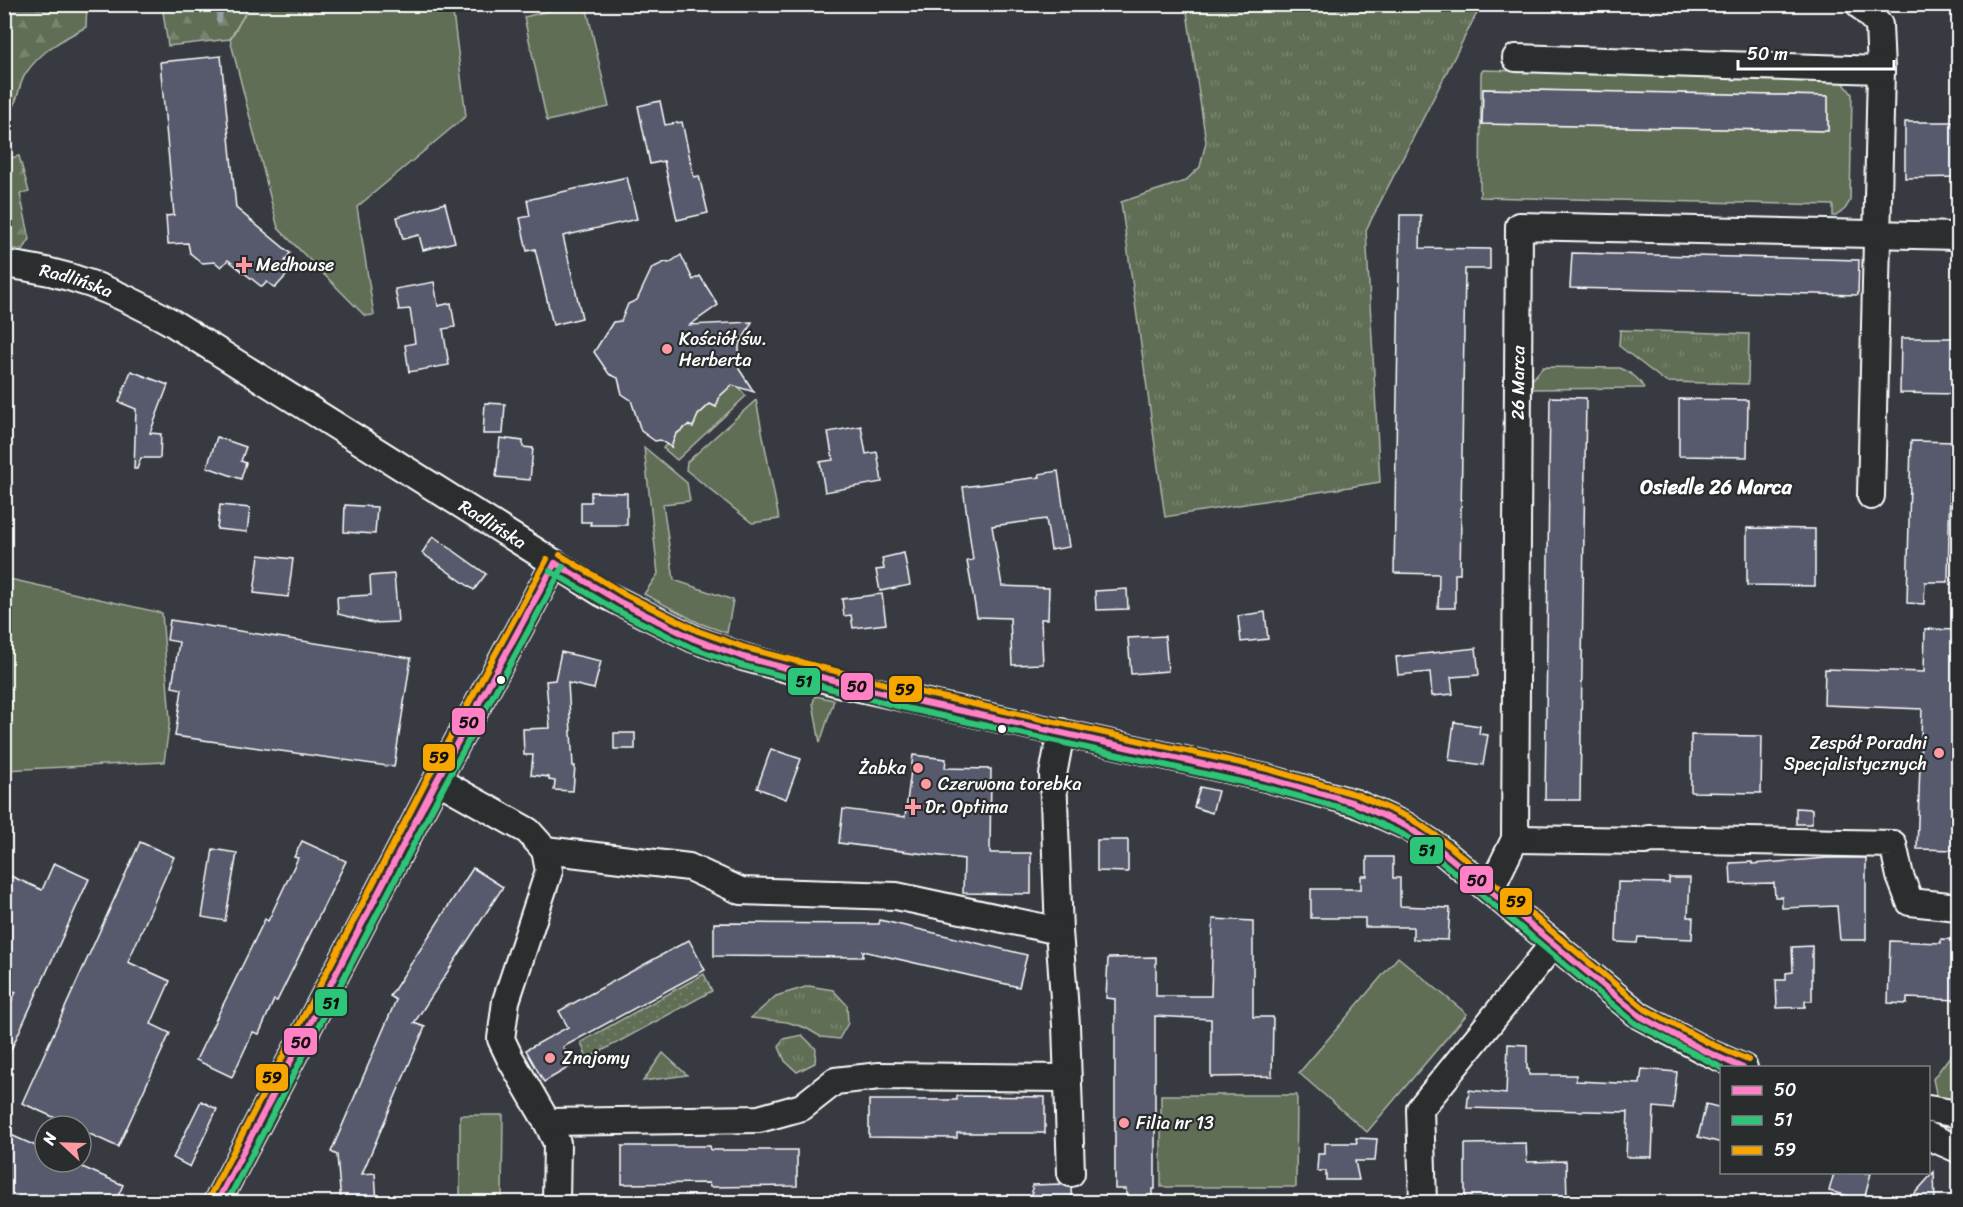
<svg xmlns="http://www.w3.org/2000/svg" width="1963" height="1207" font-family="Sriracha,sans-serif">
	<defs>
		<pattern id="forest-firs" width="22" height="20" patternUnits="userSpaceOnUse" patternTransform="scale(1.5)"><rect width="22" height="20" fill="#606e56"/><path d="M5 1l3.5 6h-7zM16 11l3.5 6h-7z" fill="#78846f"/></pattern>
		<pattern id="park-tufts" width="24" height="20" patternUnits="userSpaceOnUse" patternTransform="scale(1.5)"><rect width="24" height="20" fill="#606e56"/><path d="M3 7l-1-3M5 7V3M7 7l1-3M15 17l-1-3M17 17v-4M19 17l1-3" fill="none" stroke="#78846f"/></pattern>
		<pattern id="garden-dots" width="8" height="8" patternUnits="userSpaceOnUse" patternTransform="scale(1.5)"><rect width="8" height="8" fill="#606e56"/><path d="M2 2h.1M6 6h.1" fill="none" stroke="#78846f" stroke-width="1.8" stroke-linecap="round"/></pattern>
	</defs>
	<rect width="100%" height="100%" fill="#373a41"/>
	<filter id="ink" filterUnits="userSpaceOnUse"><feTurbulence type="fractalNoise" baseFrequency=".0167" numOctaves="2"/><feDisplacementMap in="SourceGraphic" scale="12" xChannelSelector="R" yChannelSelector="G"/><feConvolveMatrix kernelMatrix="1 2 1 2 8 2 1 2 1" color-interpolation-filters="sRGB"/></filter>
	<g filter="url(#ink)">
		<!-- grass -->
		<g fill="#606e56" stroke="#b0b6aa" stroke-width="1.5" fill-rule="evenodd">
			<path d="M577,4L586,5L609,107L547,121L524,17Z"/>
			<path d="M250,5H452L466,116L357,207L374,315L365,316L278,228L230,39Z"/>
			<path d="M1483,70L1834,78L1842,81L1852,94L1850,201L1845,209L1836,216H1833V205L1480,197L1481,73ZM1483,89L1828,96V131L1482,124Z"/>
			<path d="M1543,367L1620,368C1631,373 1638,377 1644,388L1532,389V380Z"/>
			<path d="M732,385L738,387L746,396L677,460L663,448L667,444L672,447V444L668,442L688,425L693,427L695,424L691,422L710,404L716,407L713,402Z"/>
			<path d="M756,400L779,519L752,523L686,470L687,462Z"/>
			<path d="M644,447L687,483L690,501L663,504L674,580L733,600L727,633L699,623L644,594L658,574Z"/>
			<path d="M5,578L162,613L170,720L164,762L5,770Z"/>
			<path d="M815,696L834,700L820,743L813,703Z"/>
			<path d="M1398,957L1467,1014L1367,1132L1299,1073Z"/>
			<path d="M1956,1048H1958V1104L1938,1103L1933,1079Z"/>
			<path d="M1161,1095H1297L1296,1187H1161Z"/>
			<path d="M460,1115H503L502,1200H460Z"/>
		</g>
		<!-- forest -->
		<g fill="url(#forest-firs)" stroke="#b0b6aa" stroke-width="1.5">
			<path d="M5,4L87,5L86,27C63,39 41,51 26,73C16,88 21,103 5,114Z"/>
			<path d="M162,5V4L250,5L230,39L168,46Z"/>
			<path d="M4,137L7,159L19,156L29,192L20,194L30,239L23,250L5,248Z"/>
		</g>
		<!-- park -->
		<g fill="url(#park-tufts)" stroke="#b0b6aa" stroke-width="1.5">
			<path d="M1186,5H1481L1366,230L1380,482L1165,517L1121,202L1185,181L1200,167L1206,142Z"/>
			<path d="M1620,330L1749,334L1748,384L1666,382L1619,346Z"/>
			<path d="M809,986L833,990L847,1005L848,1023L839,1039L821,1037L806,1028L787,1022L751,1018L776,996Z"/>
			<path d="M802,1035L816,1049L815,1063L797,1072L785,1061L779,1047L783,1039Z"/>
			<path d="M663,1053L687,1075L643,1081Z"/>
		</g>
		<!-- garden -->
		<path fill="url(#garden-dots)" stroke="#b0b6aa" stroke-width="1.5" d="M704,974L712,991L587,1059L581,1042Z"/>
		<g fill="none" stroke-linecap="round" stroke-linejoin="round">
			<!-- stream -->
			<path stroke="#91a1a6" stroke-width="6" d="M219,20L221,4"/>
		</g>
		<!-- building -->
		<g fill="#565a6c" stroke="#fff" stroke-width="1.5">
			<path d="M221,56L236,208L290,253L285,261L293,268L275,288L267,282L262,287L228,260L221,267L215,262L202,263L190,253L188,243L168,244L166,216L174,215L160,62Z"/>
			<path d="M1483,89L1828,96V131L1482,124Z"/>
			<path d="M660,101L665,125L682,122L694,177L699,176L708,213L677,220L664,161L650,164L638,106Z"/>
			<path d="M1905,122H1959V177L1905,178Z"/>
			<path d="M627,177L637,219L563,236L582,318L553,325L535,249L527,251L520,218L530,216L527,200Z"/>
			<path d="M445,203L455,242L423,250L419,235L403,239L397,217Z"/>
			<path d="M1400,215H1421L1420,248L1490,249V269H1465L1460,574H1455V608H1438L1439,574L1394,573Z"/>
			<path d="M1572,253L1859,260L1858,295L1570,288Z"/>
			<path d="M681,255L693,280L700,276L718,305L690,325L752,322L739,346V369L754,392L732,385L720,396L716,407L710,404L698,415L693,427L688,425L676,434L671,447L660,440L655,441L641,431L631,400L622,394L618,378L609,374L594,352L613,322L621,321L628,304L637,300L652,268L665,262L669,263Z"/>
			<path d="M434,282L438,306L451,303L455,327L443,329L449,365L409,372L405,345L415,343L410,309L399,310L395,289Z"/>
			<path d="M1901,338H1959V394L1900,393Z"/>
			<path d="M131,371L168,385L150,433L161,434L160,458H141L137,469H134L136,409L119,402Z"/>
			<path d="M1550,397L1586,398L1580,800H1545Z"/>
			<path d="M1679,399L1748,400L1747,457L1679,456Z"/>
			<path d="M485,403L505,404L503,434H483Z"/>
			<path d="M861,426L866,454L877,452L882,482L825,492L820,462L833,460L828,432Z"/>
			<path d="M217,437L246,447L241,461L246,463L241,479L207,467Z"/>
			<path d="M500,438L523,441V447L533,448L530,480L496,477Z"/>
			<path d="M1911,441L1959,442V483H1950L1948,582H1925L1924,604L1907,603Z"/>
			<path d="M1058,471L1069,547L1051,550L1046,519L992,526L1002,586L1049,588L1048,619H1041L1043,664L1012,665L1010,618L977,617L967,561L973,560L963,487L1040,477L1039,474Z"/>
			<path d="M591,492L627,493V525H590L591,522H581V502H591Z"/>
			<path d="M220,505L250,508L247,532L217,529Z"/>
			<path d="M345,505L377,507L375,534L344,532Z"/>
			<path d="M1747,528L1815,529V586L1747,585Z"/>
			<path d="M433,536L486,574L474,590L422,553Z"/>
			<path d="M904,553L910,585L880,591L876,570L884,569L882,558Z"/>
			<path d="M259,555L293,559L288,597L254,593Z"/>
			<path d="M394,574L398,622L373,623L338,614L337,597L371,595L370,576Z"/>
			<path d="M1127,589L1128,609L1096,610L1095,591Z"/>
			<path d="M882,594L886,624L853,628L851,615L844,616L842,599Z"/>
			<path d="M1265,612L1268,639L1241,642L1238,616Z"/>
			<path d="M170,620L411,658L394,767L175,736L182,689L172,687L179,642L167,640Z"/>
			<path d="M1925,629L1959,630V796L1957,850L1917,849L1922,709L1824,705L1825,669L1924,672Z"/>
			<path d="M1165,636L1168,671L1131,674L1128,638Z"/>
			<path d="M1476,648L1479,675L1451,677L1453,694L1432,696L1430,672L1398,675L1396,657Z"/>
			<path d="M561,652L601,661L594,689L568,683L573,766H575L573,791L554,790L555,781L549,780V777L531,775L533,755H524L523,729L550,728L546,681L555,680Z"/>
			<path d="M1454,722L1480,726L1479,734L1488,735L1483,765L1449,760Z"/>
			<rect x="614" y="733" width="21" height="16"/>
			<path d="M1691,735L1762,736L1761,793L1691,792Z"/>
			<path d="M771,749L801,759L786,799L757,788Z"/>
			<path d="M913,755L946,759L945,768L991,769L990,853H1031V894L963,893L964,859L839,843L843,809L905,817Z"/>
			<path d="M1200,787L1218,791L1212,813L1194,807Z"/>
			<path d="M1796,808L1812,809V824H1796Z"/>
			<path d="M1097,840H1128V872L1097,871Z"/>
			<path d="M302,841L346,861L277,1001L274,1000L259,1034L253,1032L232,1077L196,1060L265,919L268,921L298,858L294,857Z"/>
			<path d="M140,842L174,857L128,962L170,981L151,1024L170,1033L118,1147L81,1130V1126H73L22,1103Z"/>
			<path d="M213,849L237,853L225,921L202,917Z"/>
			<path d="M1367,857H1393V878H1400V906L1450,908L1448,940L1413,939V927H1365V918H1311V889H1361V876H1367Z"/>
			<path d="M1827,858H1866V940H1840L1837,906L1782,908V897H1775L1774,883L1731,884L1730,863L1752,862V864Z"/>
			<path d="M54,863L89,879L4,1065V1018L16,992L4,987V873L42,890Z"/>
			<path d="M473,868L503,887L414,1023L425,1027L362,1174L375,1173L377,1203H341L337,1155L331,1152L396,1000L390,996Z"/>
			<path d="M1669,878H1690L1688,917H1693L1692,939L1638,937L1637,943L1616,942L1618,882L1669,883Z"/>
			<path d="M1213,919L1253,921V1017H1273L1272,1076L1211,1077V1019L1155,1016V1189H1152V1203H1126V1189H1115V999L1106,998L1108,958L1156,957V996H1211Z"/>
			<path d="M880,920L1027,955L1019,987L863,951V957L714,956V923L879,924Z"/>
			<path d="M1941,939L1959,940V1000L1907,998V1004L1888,1003L1890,941L1941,943Z"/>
			<path d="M689,940L705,970L563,1047L573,1065L544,1082L526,1050L568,1027L559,1011Z"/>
			<path d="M1812,946V1001H1805V1007L1777,1008L1776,980H1786V973L1793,972L1792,947Z"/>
			<path d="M1508,1044L1527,1045V1069H1529V1075H1576V1081L1640,1084L1642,1069L1677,1072L1673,1109L1654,1107L1652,1157H1626L1628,1112L1467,1108L1469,1090L1506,1094Z"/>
			<path d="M957,1096L1045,1097V1133H957V1138L869,1137V1100H957Z"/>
			<path d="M201,1101L217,1109L190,1167L173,1158Z"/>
			<path d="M1706,1104L1722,1108V1143L1698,1137Z"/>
			<path d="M4,1132L45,1150V1162H71L123,1185L115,1203H4Z"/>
			<path d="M1356,1138L1377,1139L1375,1161H1355L1359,1180H1326V1171H1317L1318,1154H1325V1143H1357Z"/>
			<path d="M1526,1143L1527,1162L1566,1161L1567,1203H1465V1144Z"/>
			<path d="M622,1146H710L711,1150H797V1186L710,1187L709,1183L622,1184Z"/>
			<path d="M1934,1172L1935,1203H1906Z"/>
			<path d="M1834,1173H1871L1864,1200L1829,1191Z"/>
			<path d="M1062,1184L1071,1188L1072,1203H1032V1185Z"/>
		</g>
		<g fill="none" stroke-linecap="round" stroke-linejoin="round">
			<defs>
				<g id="minor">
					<path d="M1859,4L1879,25L1881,70L1871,496"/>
					<path d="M1516,58L1881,70"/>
					<path id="s1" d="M4,264C70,272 114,290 171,322L602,593L694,639L743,657L842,684L1266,778L1355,803L1406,826L1436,846L1640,1016L1705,1051L1744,1068"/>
					<path d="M1061,732L1053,775L1059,931L1066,1025L1071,1173"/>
					<path d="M437,780L528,831L545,850L549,871L506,1001L501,1039L510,1058L547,1122L557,1143L556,1202"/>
					<path d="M1515,839L1645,841L1649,839L1893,844L1900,876L1910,902L1958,907"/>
					<path d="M545,850L689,867L741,891L896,896L1059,931"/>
					<path id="s2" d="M1490,890L1515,839L1519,226L1958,236"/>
					<path d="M1928,1109L1958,1114"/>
					<path d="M547,1122L759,1119L802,1107L835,1081L880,1076L1067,1078"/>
					<path d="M1928,1136L1958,1149"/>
					<path d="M217,1202L437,780L555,563"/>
					<path d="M1423,1202L1420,1109L1554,943"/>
				</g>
			</defs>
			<!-- minor casing -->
			<use href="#minor" stroke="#fff" stroke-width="30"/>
			<!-- minor -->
			<use href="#minor" stroke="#2a2d2e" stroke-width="26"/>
			<defs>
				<g id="bus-1">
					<path d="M555,563L620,602L694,639L743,657L903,698L1266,778L1355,803L1406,826L1436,846L1640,1016L1705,1051L1743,1068"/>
					<path d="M217,1202L437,780L555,563"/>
				</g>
				<g id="bus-2">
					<path d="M550,571L616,610L690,647L740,665L901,707L1264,787L1352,811L1402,834L1431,853L1635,1023L1722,1068"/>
					<path d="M227,1202L445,784L563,567"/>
				</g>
				<g id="bus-3">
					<path d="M560,555L624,594L698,631L746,648L905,689L1268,769L1358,795L1410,818L1441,839L1645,1009L1709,1043L1748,1060"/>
					<path d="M209,1198L429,776L547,559"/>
				</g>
			</defs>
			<!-- bus-1 casing -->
			<use href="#bus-1" stroke="#2a2d2e" stroke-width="10"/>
			<!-- bus-2 casing -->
			<use href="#bus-2" stroke="#2a2d2e" stroke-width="10"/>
			<!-- bus-3 casing -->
			<use href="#bus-3" stroke="#2a2d2e" stroke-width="10"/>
			<!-- bus-1 -->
			<use href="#bus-1" stroke="#ff80c5" stroke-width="6"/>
			<!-- bus-2 -->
			<use href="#bus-2" stroke="#2dc577" stroke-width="6"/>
			<!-- bus-3 -->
			<use href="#bus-3" stroke="#f7a600" stroke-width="6"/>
		</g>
	</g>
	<!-- markers -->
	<g fill="#ff9aa2" stroke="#2a2d2e" stroke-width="2">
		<path d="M241 256h6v6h6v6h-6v6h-6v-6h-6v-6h6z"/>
		<circle cx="667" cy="349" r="6"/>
		<circle cx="1939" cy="753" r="6"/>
		<circle cx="918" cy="768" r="6"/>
		<circle cx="926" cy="784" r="6"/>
		<path d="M910 798h6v6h6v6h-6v6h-6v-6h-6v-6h6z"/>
		<circle cx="550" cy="1058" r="6"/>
		<circle cx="1124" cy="1123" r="6"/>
	</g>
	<g fill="#fff" stroke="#2a2d2e" stroke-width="2">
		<circle cx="501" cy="680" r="5"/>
		<circle cx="1002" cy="729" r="5"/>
	</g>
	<g text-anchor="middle" stroke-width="4.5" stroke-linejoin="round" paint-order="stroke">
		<!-- poi labels -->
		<g font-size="18" fill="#fff" stroke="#2a2d2e" text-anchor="start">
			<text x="256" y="271">Medhouse</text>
			<text x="679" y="345">Kościół św.<tspan x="679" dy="21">Herberta</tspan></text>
			<text x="1927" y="749" text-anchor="end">Zespół Poradni<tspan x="1927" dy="21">Specjalistycznych</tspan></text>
			<text x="906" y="774" text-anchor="end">Żabka</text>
			<text x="938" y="790">Czerwona torebka</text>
			<text x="925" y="813">Dr. Optima</text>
			<text x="562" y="1064">Znajomy</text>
			<text x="1136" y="1129">Filia nr 13</text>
		</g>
		<!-- street labels -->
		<g font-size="18" fill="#fff" stroke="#2a2d2e">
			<text dy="6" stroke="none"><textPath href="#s1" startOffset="74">Radlińska</textPath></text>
			<text dy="6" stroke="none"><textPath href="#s2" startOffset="513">26 Marca</textPath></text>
			<text dy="6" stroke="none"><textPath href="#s1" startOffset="558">Radlińska</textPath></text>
		</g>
		<!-- neighbourhood labels -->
		<g font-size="20" font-weight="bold" fill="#fff" stroke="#2a2d2e">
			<text x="1716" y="494">Osiedle 26 Marca</text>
		</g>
	</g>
	<g stroke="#2a2d2e" stroke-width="2">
		<rect x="787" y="667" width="34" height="29" rx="6" fill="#2dc577"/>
		<rect x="840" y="672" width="34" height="29" rx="6" fill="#ff80c5"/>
		<rect x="888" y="675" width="35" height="28" rx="6" fill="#f7a600"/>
		<rect x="451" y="707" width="35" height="29" rx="6" fill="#ff80c5"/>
		<rect x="422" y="743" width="34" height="29" rx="6" fill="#f7a600"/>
		<rect x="1409" y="836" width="35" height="29" rx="6" fill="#2dc577"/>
		<rect x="1459" y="865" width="35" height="29" rx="6" fill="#ff80c5"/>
		<rect x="1499" y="887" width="34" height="29" rx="6" fill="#f7a600"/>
		<rect x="314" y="988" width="34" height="29" rx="6" fill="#2dc577"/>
		<rect x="283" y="1027" width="35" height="29" rx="6" fill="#ff80c5"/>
		<rect x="255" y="1063" width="34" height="29" rx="6" fill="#f7a600"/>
	</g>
	<g font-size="16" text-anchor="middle" font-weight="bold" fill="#111">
		<text x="804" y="687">51</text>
		<text x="857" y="692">50</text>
		<text x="905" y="695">59</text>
		<text x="469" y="728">50</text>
		<text x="439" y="763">59</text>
		<text x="1427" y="856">51</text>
		<text x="1477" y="886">50</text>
		<text x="1516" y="907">59</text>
		<text x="331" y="1009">51</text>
		<text x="301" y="1048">50</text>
		<text x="272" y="1083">59</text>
	</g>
	<!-- margin -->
	<rect width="1963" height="1207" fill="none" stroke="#2a2d2e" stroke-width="24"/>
	<rect x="12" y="12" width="1939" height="1183" fill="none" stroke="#fff" stroke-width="2" filter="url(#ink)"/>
	<!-- legend -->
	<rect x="1720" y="1066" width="210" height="108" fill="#2a2d2e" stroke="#7f8182" stroke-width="1.5"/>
	<rect x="1732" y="1086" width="30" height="9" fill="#ff80c5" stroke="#7f8182" stroke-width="1.5"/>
	<text x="1774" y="1096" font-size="18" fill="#ffffff">50</text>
	<rect x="1732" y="1116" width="30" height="9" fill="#2dc577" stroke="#7f8182" stroke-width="1.5"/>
	<text x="1774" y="1126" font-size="18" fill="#ffffff">51</text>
	<rect x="1732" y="1146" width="30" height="9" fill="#f7a600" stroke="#7f8182" stroke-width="1.5"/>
	<text x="1774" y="1156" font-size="18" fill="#ffffff">59</text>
	<!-- north arrow -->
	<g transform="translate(63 1144) rotate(292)"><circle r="28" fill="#2a2d2e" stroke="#7f8182" stroke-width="1.5"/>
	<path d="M0-4.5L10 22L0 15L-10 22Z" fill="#ff9aa2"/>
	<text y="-9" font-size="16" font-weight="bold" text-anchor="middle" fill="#ffffff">N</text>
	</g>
	<!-- scale -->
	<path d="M1738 60v9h156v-9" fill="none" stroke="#ffffff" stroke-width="3"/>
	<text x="1747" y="60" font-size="18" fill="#ffffff" stroke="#2a2d2e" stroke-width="4.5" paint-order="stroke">50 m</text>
</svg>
